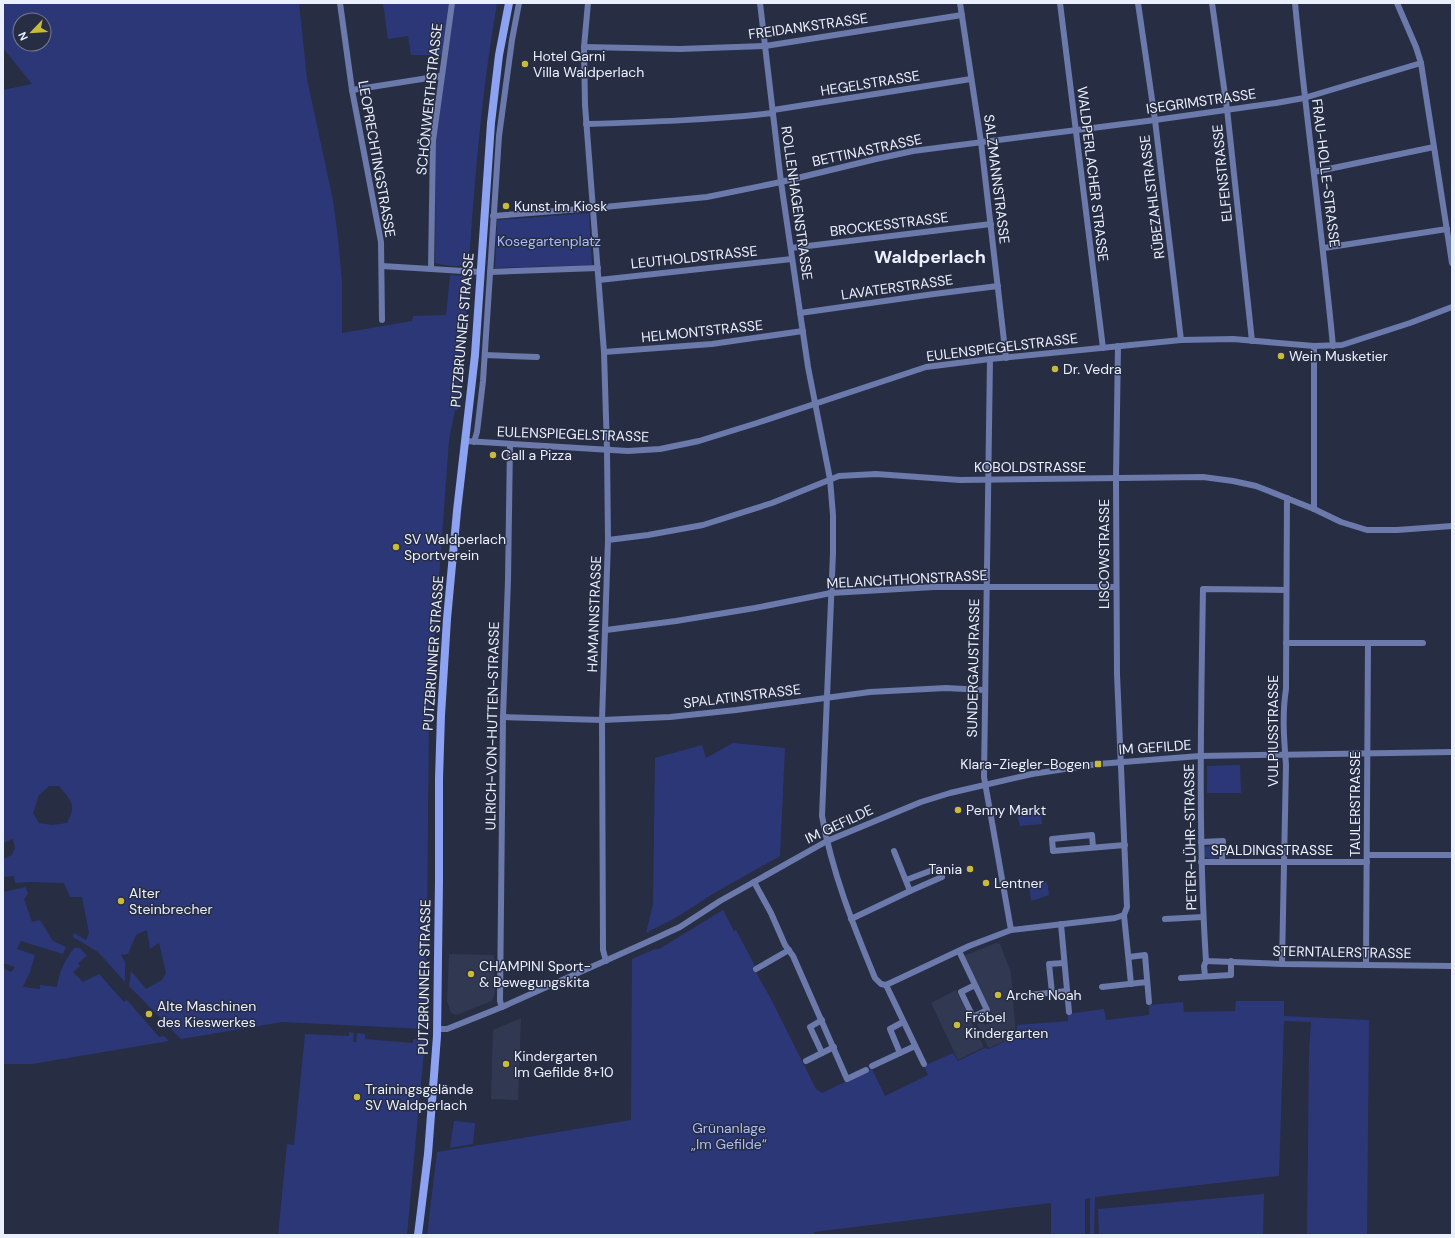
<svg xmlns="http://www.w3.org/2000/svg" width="1455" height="1238" font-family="'DM Sans',sans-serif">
	<rect width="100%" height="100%" fill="#272d43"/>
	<!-- built -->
	<g fill="#313852">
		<path d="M996,943L1000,944L1011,973L1016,1036L989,1048L988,1047L977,1024L983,1021L985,1025L995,1020L964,956Z"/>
		<path d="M449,954L494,955L495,993L492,1001L456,1015L451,1013L447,1001Z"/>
		<path d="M956,990L984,1047L958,1060L931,1003Z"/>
		<path d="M521,1018L518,1100L491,1099L493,1030Z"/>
	</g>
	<!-- green -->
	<g fill="#2c3778" fill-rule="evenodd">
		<path d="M3,3H299L307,79L333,200L338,238L342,282V333L412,321L413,316L446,315L450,275L465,276L469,282L458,410H455L449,440L429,716L426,1029L282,1022L181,1039L129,986L131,971L146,989L162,980L166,973L159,943L150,949L147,930L136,935L128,954L121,955L125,962V982L98,952L73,937L74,933L86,940L89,933L82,897H70L64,883L31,882L15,883L14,876L3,877V859L12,855L15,848L13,839L3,843V90L32,84L3,48ZM20,20H44V44H20ZM49,786H59C71,801 77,804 67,823L52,825L39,823L33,813L39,795Z"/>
		<path d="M383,3H497C482,89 475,175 469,262C460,269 445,265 435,263L436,142L447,55H411L408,36L388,39Z"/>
		<path d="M589,213L592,265L495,268L497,220Z"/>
		<path d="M733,743L785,748L780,856L716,892L677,917L646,933L653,904L655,758L702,745L706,758Z"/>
		<path d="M1240,765L1241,793H1207V766Z"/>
		<path d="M1016,810L1041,812L1042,824L1020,826Z"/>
		<path d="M1212,846L1219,847V853L1218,858L1211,859L1205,857L1204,852L1205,847Z"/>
		<path d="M1047,882L1049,895L1031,901L1029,884Z"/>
		<path d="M26,887L28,894L24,899L32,922L40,920L53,941L66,947L63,954L21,941L17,949L35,955L30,972L23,987L40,989V985L57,987C59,972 65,960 74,948H80L87,956L78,963L80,966L73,972L83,982L99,974L124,1002L127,1000L159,1037L164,1036L169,1041L32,1064H3V968L11,972L15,967L3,963V892Z"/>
		<path d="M723,910L734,931L736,930L755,966L753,967L770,997L816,1089L822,1093L872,1069L885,1096L928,1075L924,1066L953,1053L958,1061L985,1048L989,1049L1017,1036V1025L1068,1021V1014L1104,1009L1106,1020L1149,1015V1005L1183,1002L1184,1012L1235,1011L1236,1001H1284V1016L1369,1020L1367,1235H1307L1309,1052L1311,1022L1284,1021L1279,1176L1095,1197L1094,1235H1090V1198L1085,1199V1235H1051V1203L814,1232V1235H427L437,1152L631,1120L632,959L655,949H659Z"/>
		<path d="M349,1032L354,1033L353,1042H356L357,1033L365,1034V1039L413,1043V1039L425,1040L407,1235H278L287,1144L294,1145L305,1034L349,1036Z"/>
		<path d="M454,1121L475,1123L473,1144L450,1148Z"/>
		<path d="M1264,1194L1263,1235H1099L1098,1209Z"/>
	</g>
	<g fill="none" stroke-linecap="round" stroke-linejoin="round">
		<!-- minor -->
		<g stroke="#6b79ab" stroke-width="6">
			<path d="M340,3L352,90L381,242L382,320"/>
			<path d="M588,3L584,47L585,105L604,352L607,450L608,540L602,720L603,950L606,961"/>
			<path d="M760,3L781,182L808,367L830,479L833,515V553L822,816C832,872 853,925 875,978L881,984L886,985L969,946L1011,930L1115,918L1124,915"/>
			<path d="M960,3L981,142L1006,358"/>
			<path d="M1060,3L1103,348"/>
			<path d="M1138,3L1155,120L1181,340"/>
			<path d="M1212,3L1227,109L1252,341"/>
			<path d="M1295,3C1306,118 1322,231 1333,346"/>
			<path d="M1397,3L1416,47L1421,63L1452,263"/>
			<path d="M584,47L680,49L765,46L962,15"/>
			<path d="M352,90L441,76"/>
			<path d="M773,110L971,79"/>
			<path d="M586,124C649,122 711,120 773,113"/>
			<path d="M1314,172L1434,147"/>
			<path d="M493,216L594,208L707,197L781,182L876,159L913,151L1155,120L1276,103L1304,98L1421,63"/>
			<path d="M791,248L991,224"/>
			<path d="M1324,248L1447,229"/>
			<path d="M382,266L480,272"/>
			<path d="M431,269L433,141L452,3"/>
			<path d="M490,272L598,268"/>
			<path d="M599,280L792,259"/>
			<path d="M800,313L934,294L998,286"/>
			<path d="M1118,346L1116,478L1117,674L1127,907L1124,915L1131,984"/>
			<path d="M1314,346V509"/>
			<path d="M604,352L712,344L803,331"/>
			<path d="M485,355L537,357"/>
			<path d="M990,359L984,777L1011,930"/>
			<path d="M465,441L628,451L660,449L699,441L757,423L926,367L990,359L1181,340L1233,339L1314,346L1342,345L1410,323L1452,307"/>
			<path d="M474,442L477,432L483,381L499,136L512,40L519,3"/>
			<path d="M608,540L648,535L703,525L772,503L839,476L876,474L960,480L1203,477L1233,481L1256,486L1314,509L1341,522L1367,530H1397L1452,526"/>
			<path d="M606,630L676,621L755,608L831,593L934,587H1116"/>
			<path d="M1286,643H1423"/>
			<path d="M503,717L602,720L670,717L736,710L870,692L946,688L984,690"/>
			<path d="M1201,842L1223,841L1222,862"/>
			<path d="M1093,847L1092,835L1052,839L1053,851L1125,845"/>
			<path d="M894,851L910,891"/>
			<path d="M1367,855H1452"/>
			<path d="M1201,862H1367"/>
			<path d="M754,882L771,913L785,945L793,956L847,1079L866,1070"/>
			<path d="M851,919L910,891L942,877L938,868L906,880"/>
			<path d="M1165,919L1203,917"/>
			<path d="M1061,924L1069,1012"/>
			<path d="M959,951L987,1010L973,1017L961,992L975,985"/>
			<path d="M1129,957L1145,955L1149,1002"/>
			<path d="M1206,961L1282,964L1452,966"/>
			<path d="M1282,964L1286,765C1284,740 1282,714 1286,689L1287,498"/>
			<path d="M1366,965L1368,643"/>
			<path d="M756,969L789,950"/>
			<path d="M1205,976L1204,966L1206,961C1198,837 1201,713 1203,589L1286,590"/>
			<path d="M1181,978L1231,975V961"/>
			<path d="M886,985L924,1064"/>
			<path d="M1102,987L1147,982"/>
			<path d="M1052,993L1049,964L1064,963"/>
			<path d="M1029,995L1067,991"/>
			<path d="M502,1007L500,1001L503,717L508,580L510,444"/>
			<path d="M437,1029H447L502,1007L654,939L680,927L720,901L827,841L921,802L950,793L1032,774L1098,764L1200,756L1452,752"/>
			<path d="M822,1053L810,1027L822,1020"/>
			<path d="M900,1053L890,1029L903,1022"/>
			<path d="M806,1061L834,1047"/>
			<path d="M872,1066L915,1046"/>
		</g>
		<!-- secondary -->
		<path stroke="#8ea2f2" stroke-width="8" d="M418,1235L428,1154L437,1036L439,881V779L441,715L447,619L457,511L475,355L491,123L499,55L509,3"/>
	</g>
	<!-- markers -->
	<g fill="#caba3a" stroke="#272d43" stroke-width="1.5">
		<circle cx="525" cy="64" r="4"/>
		<circle cx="506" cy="206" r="4"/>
		<circle cx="1281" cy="356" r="4"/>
		<circle cx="1055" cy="369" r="4"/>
		<circle cx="493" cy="455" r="4"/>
		<circle cx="396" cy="547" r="4"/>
		<rect x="1094" y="760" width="8" height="8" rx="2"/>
		<circle cx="958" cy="810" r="4"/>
		<circle cx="970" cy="869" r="4"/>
		<circle cx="986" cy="883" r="4"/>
		<circle cx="121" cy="901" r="4"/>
		<circle cx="471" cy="974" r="4"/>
		<circle cx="998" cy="995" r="4"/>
		<circle cx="149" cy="1014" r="4"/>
		<circle cx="957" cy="1025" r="4"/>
		<circle cx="506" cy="1064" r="4"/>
		<circle cx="357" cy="1097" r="4"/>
	</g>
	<g text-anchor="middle" stroke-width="3" stroke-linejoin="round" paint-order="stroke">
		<!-- street labels -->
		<g font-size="14" fill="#ebf0fe" stroke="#272d43">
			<text transform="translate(808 26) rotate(-8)" y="5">FREIDANKSTRASSE</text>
			<text transform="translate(870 83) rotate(-9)" y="5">HEGELSTRASSE</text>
			<text transform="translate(429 99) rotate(-84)" y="5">SCHÖNWERTHSTRASSE</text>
			<text transform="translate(1201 101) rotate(-8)" y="5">ISEGRIMSTRASSE</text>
			<text transform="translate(867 150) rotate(-12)" y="5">BETTINASTRASSE</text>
			<text transform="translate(377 159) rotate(80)" y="5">LEOPRECHTINGSTRASSE</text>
			<text transform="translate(1222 173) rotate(-96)" y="5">ELFENSTRASSE</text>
			<text transform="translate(1326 173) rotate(83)" y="5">FRAU-HOLLE-STRASSE</text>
			<text transform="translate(1093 174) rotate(83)" y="5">WALDPERLACHER STRASSE</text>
			<text transform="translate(997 179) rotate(83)" y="5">SALZMANNSTRASSE</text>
			<text transform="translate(1152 197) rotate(-97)" y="5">RÜBEZAHLSTRASSE</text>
			<text transform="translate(797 203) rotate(82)" y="5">ROLLENHAGENSTRASSE</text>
			<text transform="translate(889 224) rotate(-7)" y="5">BROCKESSTRASSE</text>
			<text transform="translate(694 257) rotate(-6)" y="5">LEUTHOLDSTRASSE</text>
			<text transform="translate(897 287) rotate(-8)" y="5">LAVATERSTRASSE</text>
			<text transform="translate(462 330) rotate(-85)" y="5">PUTZBRUNNER STRASSE</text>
			<text transform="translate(702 331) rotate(-6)" y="5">HELMONTSTRASSE</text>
			<text transform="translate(1002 347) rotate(-7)" y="5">EULENSPIEGELSTRASSE</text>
			<text transform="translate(573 434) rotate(2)" y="5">EULENSPIEGELSTRASSE</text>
			<text x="1030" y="472">KOBOLDSTRASSE</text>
			<text transform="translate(1104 554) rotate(-90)" y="5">LISCOWSTRASSE</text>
			<text transform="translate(907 579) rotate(-3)" y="5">MELANCHTHONSTRASSE</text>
			<text transform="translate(594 614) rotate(-88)" y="5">HAMANNSTRASSE</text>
			<text transform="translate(433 653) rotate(-86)" y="5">PUTZBRUNNER STRASSE</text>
			<text transform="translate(973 668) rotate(-89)" y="5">SUNDERGAUSTRASSE</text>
			<text transform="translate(742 696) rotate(-7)" y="5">SPALATINSTRASSE</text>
			<text transform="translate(492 726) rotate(-89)" y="5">ULRICH-VON-HUTTEN-STRASSE</text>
			<text transform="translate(1273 731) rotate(-90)" y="5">VULPIUSSTRASSE</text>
			<text transform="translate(1155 747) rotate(-4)" y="5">IM GEFILDE</text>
			<text transform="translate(1355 804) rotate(-90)" y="5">TAULERSTRASSE</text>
			<text transform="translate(839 824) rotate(-25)" y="5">IM GEFILDE</text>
			<text transform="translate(1190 837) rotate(-91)" y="5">PETER-LÜHR-STRASSE</text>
			<text x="1272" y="855">SPALDINGSTRASSE</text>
			<text transform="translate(1342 952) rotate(1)" y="5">STERNTALERSTRASSE</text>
			<text transform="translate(424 977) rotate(-89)" y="5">PUTZBRUNNER STRASSE</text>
		</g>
		<!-- poi labels -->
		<g font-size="14" fill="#ebf0fe" stroke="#272d43" text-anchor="start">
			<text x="533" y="61">Hotel Garni<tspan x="533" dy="16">Villa Waldperlach</tspan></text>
			<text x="514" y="211">Kunst im Kiosk</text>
			<text x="1289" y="361">Wein Musketier</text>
			<text x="1063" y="374">Dr. Vedra</text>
			<text x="501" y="460">Call a Pizza</text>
			<text x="404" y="544">SV Waldperlach<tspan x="404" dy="16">Sportverein</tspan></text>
			<text x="1090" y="769" text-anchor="end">Klara-Ziegler-Bogen</text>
			<text x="966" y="815">Penny Markt</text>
			<text x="962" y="874" text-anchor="end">Tania</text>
			<text x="994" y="888">Lentner</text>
			<text x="129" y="898">Alter<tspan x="129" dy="16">Steinbrecher</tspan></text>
			<text x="479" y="971">CHAMPINI Sport-<tspan x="479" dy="16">&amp; Bewegungskita</tspan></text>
			<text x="1006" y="1000">Arche Noah</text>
			<text x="157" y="1011">Alte Maschinen<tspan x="157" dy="16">des Kieswerkes</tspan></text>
			<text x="965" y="1022">Fröbel<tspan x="965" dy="16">Kindergarten</tspan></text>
			<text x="514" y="1061">Kindergarten<tspan x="514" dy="16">Im Gefilde 8+10</tspan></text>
			<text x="365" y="1094">Trainingsgelände<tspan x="365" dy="16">SV Waldperlach</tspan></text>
		</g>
		<!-- park labels -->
		<g font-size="14" fill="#acbcf8" stroke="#272d43">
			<text x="549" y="246">Kosegartenplatz</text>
			<text x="729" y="1133">Grünanlage<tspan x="729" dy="16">„Im Gefilde“</tspan></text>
		</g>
		<!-- district labels -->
		<g font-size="18" font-weight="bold" fill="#ebf0fe" stroke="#272d43">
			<text x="930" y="263">Waldperlach</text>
		</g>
	</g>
	<!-- border -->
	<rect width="1455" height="1238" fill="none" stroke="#ebf0fe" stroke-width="8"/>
	<!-- north arrow -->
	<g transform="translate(32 32) rotate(245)"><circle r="19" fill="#272d43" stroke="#757b8e"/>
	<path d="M0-3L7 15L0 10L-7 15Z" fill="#caba3a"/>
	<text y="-6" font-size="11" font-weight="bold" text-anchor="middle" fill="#ebf0fe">N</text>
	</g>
</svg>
